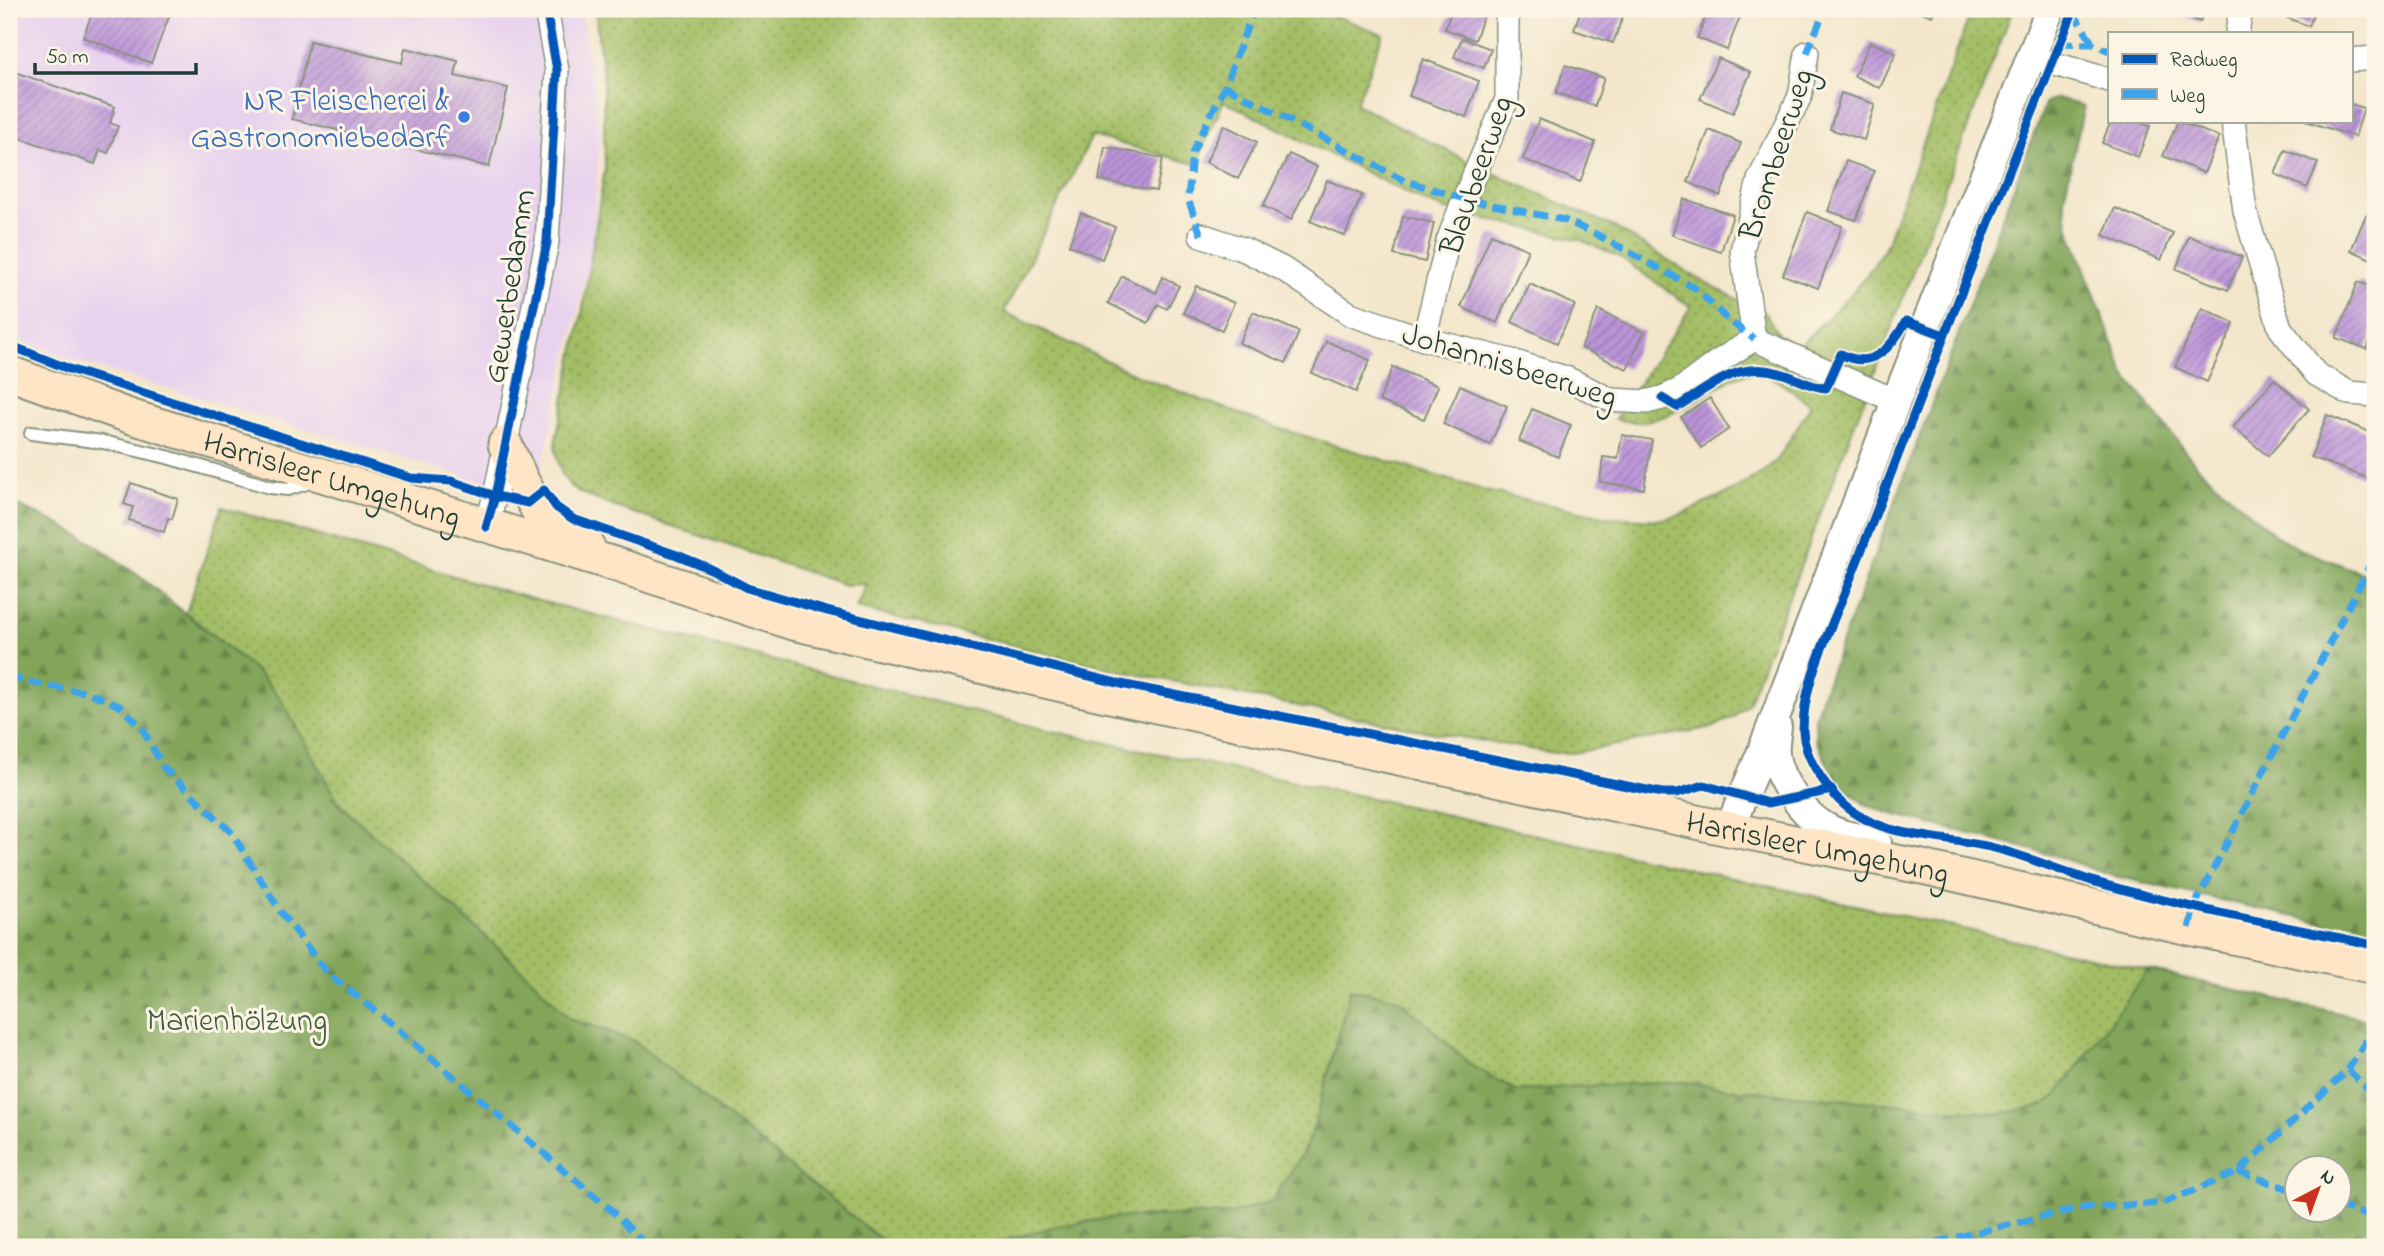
<svg xmlns="http://www.w3.org/2000/svg" width="2384" height="1256" font-family="'Indie Flower',sans-serif">
	<defs>
		<pattern id="grass-dots" width="8" height="8" patternUnits="userSpaceOnUse" patternTransform="scale(1.75)"><rect width="8" height="8" fill="#a3be65"/><path d="M2 2h.1M6 6h.1" fill="none" stroke="#849c54" stroke-width="1.8" stroke-linecap="round"/></pattern>
		<pattern id="forest-firs" width="22" height="20" patternUnits="userSpaceOnUse" patternTransform="scale(1.75)"><rect width="22" height="20" fill="#82a55a"/><path d="M5 1l3.5 6h-7zM16 11l3.5 6h-7z" fill="#6a884b"/></pattern>
		<pattern id="building-hatch" width="6" height="6" patternUnits="userSpaceOnUse" patternTransform="scale(1.75)"><rect width="6" height="6" fill="#bb93d9"/><path d="M-1 1l2-2M0 6l6-6M5 7l2-2" fill="none" stroke="#9779b1"/></pattern>
	</defs>
	<rect width="100%" height="100%" fill="#fcf5e5"/>
	<filter id="ink" filterUnits="userSpaceOnUse"><feTurbulence type="fractalNoise" baseFrequency=".0143" numOctaves="2"/><feDisplacementMap in="SourceGraphic" scale="14" xChannelSelector="R" yChannelSelector="G"/><feConvolveMatrix kernelMatrix="1 2 1 2 8 2 1 2 1" color-interpolation-filters="sRGB"/></filter>
	<filter id="wash" filterUnits="userSpaceOnUse"><feTurbulence type="fractalNoise" baseFrequency=".00686" numOctaves="4" result="noise"/><feDisplacementMap in="SourceGraphic" scale="28" xChannelSelector="R" yChannelSelector="G"/><feGaussianBlur stdDeviation="1.57" result="paint"/><feColorMatrix in="noise" values="0 0 0 0 0 0 0 0 0 0 0 0 0 0 0 0 0 1.4 0 .05"/><feComposite in="paint" operator="in"/></filter>
	<g filter="url(#wash)">
		<rect width="100%" height="100%" fill="#f3e6ca"/>
		<!-- built -->
		<path fill="#e8d2ee" d="M9,9H581L600,131L593,245L535,497L62,357L9,336Z"/>
		<!-- grass -->
		<g fill="url(#grass-dots)" stroke="#617e4c" stroke-width="2" fill-rule="evenodd">
			<path d="M595,9H1316L1383,34L1356,104L1473,164L1614,227L1704,282L1766,314L1778,334L1799,346C1831,313 1867,284 1887,242L1972,9H2013C1923,240 1838,473 1748,704L1734,717L1713,727L1573,753H1554L1425,731L1126,672L856,608L866,584L845,585L610,505C572,490 560,488 555,444L582,314L605,168L603,79ZM1224,101L1425,202L1446,210L1581,240L1618,256L1691,307L1615,419C1678,438 1726,359 1766,375C1781,381 1797,395 1811,405L1778,459L1763,472L1730,492L1680,515L1658,520L1608,517L1486,491L1272,426L1141,377L1004,312L1092,136L1199,165L1202,149Z"/>
			<path d="M222,507L528,598L1051,731L1371,798L2148,970L2058,1093L2045,1105L2000,1114L1728,1089L1685,1082L1565,1087L1517,1091L1472,1066L1439,1035L1350,989L1314,1127L1301,1157L1271,1201L1232,1214L1109,1218L1053,1227L981,1247H906L883,1241L612,1032L570,1019L532,979L339,804L279,696L256,671L186,613Z"/>
		</g>
		<!-- forest -->
		<g fill="url(#forest-firs)" stroke="#507147" stroke-width="2" fill-rule="evenodd">
			<path d="M2057,98L2084,106L2064,198L2068,225L2125,375L2197,466L2275,535L2300,549L2375,578V935L2110,875L2056,856L1888,813L1865,804L1843,787L1828,764L1816,741L1815,718L1821,697L2046,102Z"/>
			<path d="M9,502L55,522L93,543L143,579L256,671L279,696L339,804L532,979L570,1019L634,1041L883,1241L906,1247H9Z"/>
			<path d="M2148,970L2375,1021V1247H981L1053,1227L1109,1218L1232,1214L1271,1201L1301,1157L1314,1127L1350,989L1399,999L1472,1066L1517,1091L1565,1087L1685,1082L1728,1089L2000,1114L2044,1105L2058,1094ZM2296,1168H2338V1210H2296Z"/>
		</g>
		<g id="blocks">
			<!-- building -->
			<g fill="url(#building-hatch)">
				<path d="M94,9H172L151,63L83,37Z"/>
				<path d="M1452,9H1486L1475,40L1445,29Z"/>
				<path d="M1581,9H1603L1623,16L1613,43L1574,30Z"/>
				<path d="M1709,9H1743L1727,50L1697,38Z"/>
				<path d="M1913,9H1935L1932,16Z"/>
				<path d="M2174,9H2205L2200,22L2173,12Z"/>
				<path d="M2275,9H2315L2309,26L2274,13Z"/>
				<path d="M2354,9H2375V17Z"/>
				<path d="M1462,38L1491,49L1484,68L1454,57Z"/>
				<path d="M310,41L402,63L405,48L458,61L455,76L508,88L489,167L292,119Z"/>
				<path d="M1870,42L1896,53L1880,88L1854,76Z"/>
				<path d="M1718,58L1751,72L1733,113L1700,99Z"/>
				<path d="M1423,59L1479,81L1466,117L1409,96Z"/>
				<path d="M1565,65L1604,78L1595,106L1556,93Z"/>
				<path d="M9,70L115,107L110,123L118,126L108,153L100,150L95,164L9,134Z"/>
				<path d="M1841,93L1875,104L1864,140L1830,129Z"/>
				<path d="M2351,104L2364,108L2355,137L2306,121H2351Z"/>
				<path d="M1539,119L1595,142L1580,182L1523,159Z"/>
				<path d="M2111,121H2135L2150,126L2138,157L2102,143Z"/>
				<path d="M2178,121L2219,137L2204,173L2163,156Z"/>
				<path d="M1224,125L1257,142L1238,179L1206,162Z"/>
				<path d="M1709,130L1741,143L1720,196L1688,182Z"/>
				<path d="M1105,147L1163,158L1156,191L1099,180Z"/>
				<path d="M2285,150L2318,163L2307,188L2275,174Z"/>
				<path d="M1289,154L1317,167L1291,220L1263,206Z"/>
				<path d="M1846,161L1874,171L1856,220L1828,211Z"/>
				<path d="M1327,180L1362,195L1345,236L1310,221Z"/>
				<path d="M1684,199L1733,215L1721,252L1672,235Z"/>
				<path d="M2115,208L2173,233L2161,260L2103,235Z"/>
				<path d="M1807,212L1842,226L1818,288L1783,275Z"/>
				<path d="M1081,213L1115,227L1102,259L1069,245Z"/>
				<path d="M2366,215L2375,219V261L2351,250Z"/>
				<path d="M1403,216L1434,223L1425,262L1394,255Z"/>
				<path d="M1491,234L1528,250L1497,323L1461,307Z"/>
				<path d="M2189,236L2242,257L2228,290L2176,269Z"/>
				<path d="M1122,276L1156,293L1163,277L1179,286L1167,309L1158,304L1148,323L1108,303Z"/>
				<path d="M2358,282L2375,288V326L2367,349L2336,338Z"/>
				<path d="M1530,284L1575,305L1557,343L1512,322Z"/>
				<path d="M1196,286L1234,303L1222,330L1183,313Z"/>
				<path d="M2202,308L2234,323L2207,382L2175,367Z"/>
				<path d="M1598,310L1644,332L1627,369L1581,348Z"/>
				<path d="M1253,312L1299,332L1286,363L1239,343Z"/>
				<path d="M1326,341L1370,360L1356,392L1312,373Z"/>
				<path d="M1393,367L1438,386L1424,419L1379,401Z"/>
				<path d="M2274,379L2309,409L2268,456L2233,427Z"/>
				<path d="M1460,385L1507,406L1490,445L1443,424Z"/>
				<path d="M1710,398L1729,429L1701,448L1681,417Z"/>
				<path d="M1532,409L1571,425L1558,457L1519,441Z"/>
				<path d="M2327,415L2375,434V481L2311,457Z"/>
				<path d="M1622,435L1652,440L1644,489L1600,482L1603,457L1618,459Z"/>
				<path d="M131,483L178,499L172,519L168,518L164,532L129,520L133,507L124,504Z"/>
			</g>
		</g>
	</g>
	<g filter="url(#ink)">
		<use href="#blocks" fill-opacity="0" stroke="#89927f" stroke-width="2"/>
		<g fill="none" stroke-linecap="round" stroke-linejoin="round">
			<defs>
				<path id="service" d="M31,433L103,442L167,457L270,487L288,489L313,481"/>
				<g id="minor">
					<path d="M2237,33L2241,9"/>
					<path d="M2031,57L2109,80"/>
					<path d="M2351,60L2375,58"/>
					<path d="M2233,121L2245,211L2280,328L2316,374L2349,393L2375,395"/>
					<path d="M1201,235L1245,250L1283,269L1350,314L1424,339L1512,361L1568,379L1611,400L1646,402L1662,398L1680,390L1716,363L1754,339L1896,401"/>
					<path d="M1424,339L1448,241L1464,199L1507,99V9"/>
					<path d="M1754,339L1742,251L1759,180L1800,96L1807,53"/>
					<path d="M486,527L495,496L547,242L557,70L546,9"/>
				</g>
				<g id="tertiary">
					<path d="M1777,727C1776,736 1774,745 1775,754C1777,779 1803,814 1824,826C1840,836 1859,838 1877,842"/>
					<path d="M1729,829L1763,749L1896,401L2050,9"/>
				</g>
				<g id="secondary">
					<path id="s1" d="M9,373L132,417L614,564L793,623L1110,696L1729,829L1922,867L2189,928L2375,967"/>
					<path d="M505,444L522,481L540,514L588,547"/>
				</g>
			</defs>
			<!-- service casing -->
			<use href="#service" stroke="#89927f" stroke-width="16"/>
			<!-- minor casing -->
			<use href="#minor" stroke="#89927f" stroke-width="26"/>
			<!-- tertiary casing -->
			<use href="#tertiary" stroke="#89927f" stroke-width="32"/>
			<!-- secondary casing -->
			<use href="#secondary" stroke="#89927f" stroke-width="37"/>
			<!-- service -->
			<use href="#service" stroke="#fff" stroke-width="12"/>
			<!-- minor -->
			<use href="#minor" stroke="#fff" stroke-width="23"/>
			<!-- tertiary -->
			<use href="#tertiary" stroke="#fff" stroke-width="28"/>
			<!-- secondary -->
			<use href="#secondary" stroke="#fde5c5" stroke-width="33"/>
			<!-- quiet -->
			<g stroke="#3da4eb" stroke-width="7" stroke-dasharray="14 7" stroke-linecap="butt">
				<path d="M2073,12L2093,44"/>
				<path d="M2060,43L2093,44L2109,51"/>
				<path d="M1807,53L1825,9"/>
				<path d="M1225,86L1403,180L1464,199L1564,220L1596,234L1695,288L1728,320L1754,339"/>
				<path d="M1201,235L1188,199L1192,153L1225,86L1254,9"/>
				<path d="M9,675L22,681L89,693L120,706L142,728L163,767L231,832L280,911L327,973L379,1014L610,1209L648,1247"/>
				<path d="M2189,928L2194,907L2375,555"/>
				<path d="M2348,1070L2375,1096"/>
				<path d="M2238,1172L2296,1191"/>
				<path d="M2338,1205L2375,1218"/>
				<path d="M1916,1247L2079,1208L2163,1203L2238,1172L2348,1070L2367,1039L2375,990"/>
			</g>
			<defs>
				<g id="cycleway">
					<path d="M2074,9C2005,180 1938,351 1872,523C1861,552 1850,581 1838,609C1822,648 1803,688 1803,731C1804,756 1822,781 1838,799C1880,842 1944,834 1998,849C2032,858 2065,873 2099,883C2190,909 2283,926 2375,945"/>
					<path d="M9,345L69,369L411,478L451,481L495,496L528,503L544,490L556,507L573,519L677,555L711,569L747,588L827,611L1121,684L1662,793H1677L1704,785L1768,803L1832,790"/>
					<path d="M1662,398L1677,407C1711,386 1738,360 1780,373C1796,377 1809,387 1826,388L1841,354C1872,371 1892,347 1906,321L1944,335"/>
					<path d="M486,527L495,496L547,242L557,70L546,9"/>
				</g>
			</defs>
			<!-- cycleway casing -->
			<use href="#cycleway" stroke="#fcf5e5" stroke-width="13"/>
			<!-- cycleway -->
			<use href="#cycleway" stroke="#0057b8" stroke-width="9"/>
		</g>
	</g>
	<!-- markers -->
	<circle fill="#3f7fe0" stroke="#fcf5e5" stroke-width="2.5" cx="464" cy="117" r="7"/>
	<g text-anchor="middle" stroke-width="6" stroke-linejoin="round" paint-order="stroke">
		<!-- shop labels -->
		<g font-size="32" fill="#366cbe" stroke="#fcf5e5" text-anchor="end">
			<text x="450" y="110">NR Fleischerei &amp;<tspan x="450" dy="37">Gastronomiebedarf</tspan></text>
		</g>
		<!-- street labels -->
		<g font-size="32" fill="#1f3d34" stroke="#fcf5e5">
			<text transform="translate(1775 154) rotate(-72)" y="11">Brombeerweg</text>
			<text transform="translate(1475 175) rotate(-71)" y="11">Blaubeerweg</text>
			<text transform="translate(508 286) rotate(-81)" y="11">Gewerbedamm</text>
			<text transform="translate(1510 364) rotate(17)" y="11">Johannisbeerweg</text>
			<text dy="11" stroke="none"><textPath href="#s1" startOffset="340">Harrisleer Umgehung</textPath></text>
			<text dy="11" stroke="none"><textPath href="#s1" startOffset="1872">Harrisleer Umgehung</textPath></text>
		</g>
		<!-- park labels -->
		<g font-size="32" fill="#405d40" stroke="#fcf5e5">
			<text x="237" y="1030">Marienhölzung</text>
		</g>
	</g>
	<!-- margin -->
	<rect width="2384" height="1256" fill="none" stroke="#fcf5e5" stroke-width="35"/>
	<!-- legend -->
	<rect x="2108" y="32" width="245" height="91" fill="#fcf5e5" stroke="#a4ab9e" stroke-width="2"/>
	<rect x="2122" y="54" width="35" height="10" fill="#0057b8" stroke="#a4ab9e" stroke-width="2"/>
	<text x="2170" y="66" font-size="21" fill="#1f3d34">Radweg</text>
	<rect x="2122" y="89" width="35" height="10" fill="#3da4eb" stroke="#a4ab9e" stroke-width="2"/>
	<text x="2170" y="102" font-size="21" fill="#1f3d34">Weg</text>
	<!-- north arrow -->
	<g transform="translate(2318 1189) rotate(41)"><circle r="33" fill="#fcf5e5" stroke="#a4ab9e" stroke-width="2"/>
	<path d="M0-5L12 26L0 18L-12 26Z" fill="#c8321e"/>
	<text y="-10" font-size="19" font-weight="bold" text-anchor="middle" fill="#1f3d34">N</text>
	</g>
	<!-- scale -->
	<path d="M35 63v10h161v-10" fill="none" stroke="#1f3d34" stroke-width="3.5"/>
	<text x="46" y="63" font-size="21" fill="#1f3d34" stroke="#fcf5e5" stroke-width="5" paint-order="stroke">50 m</text>
</svg>
